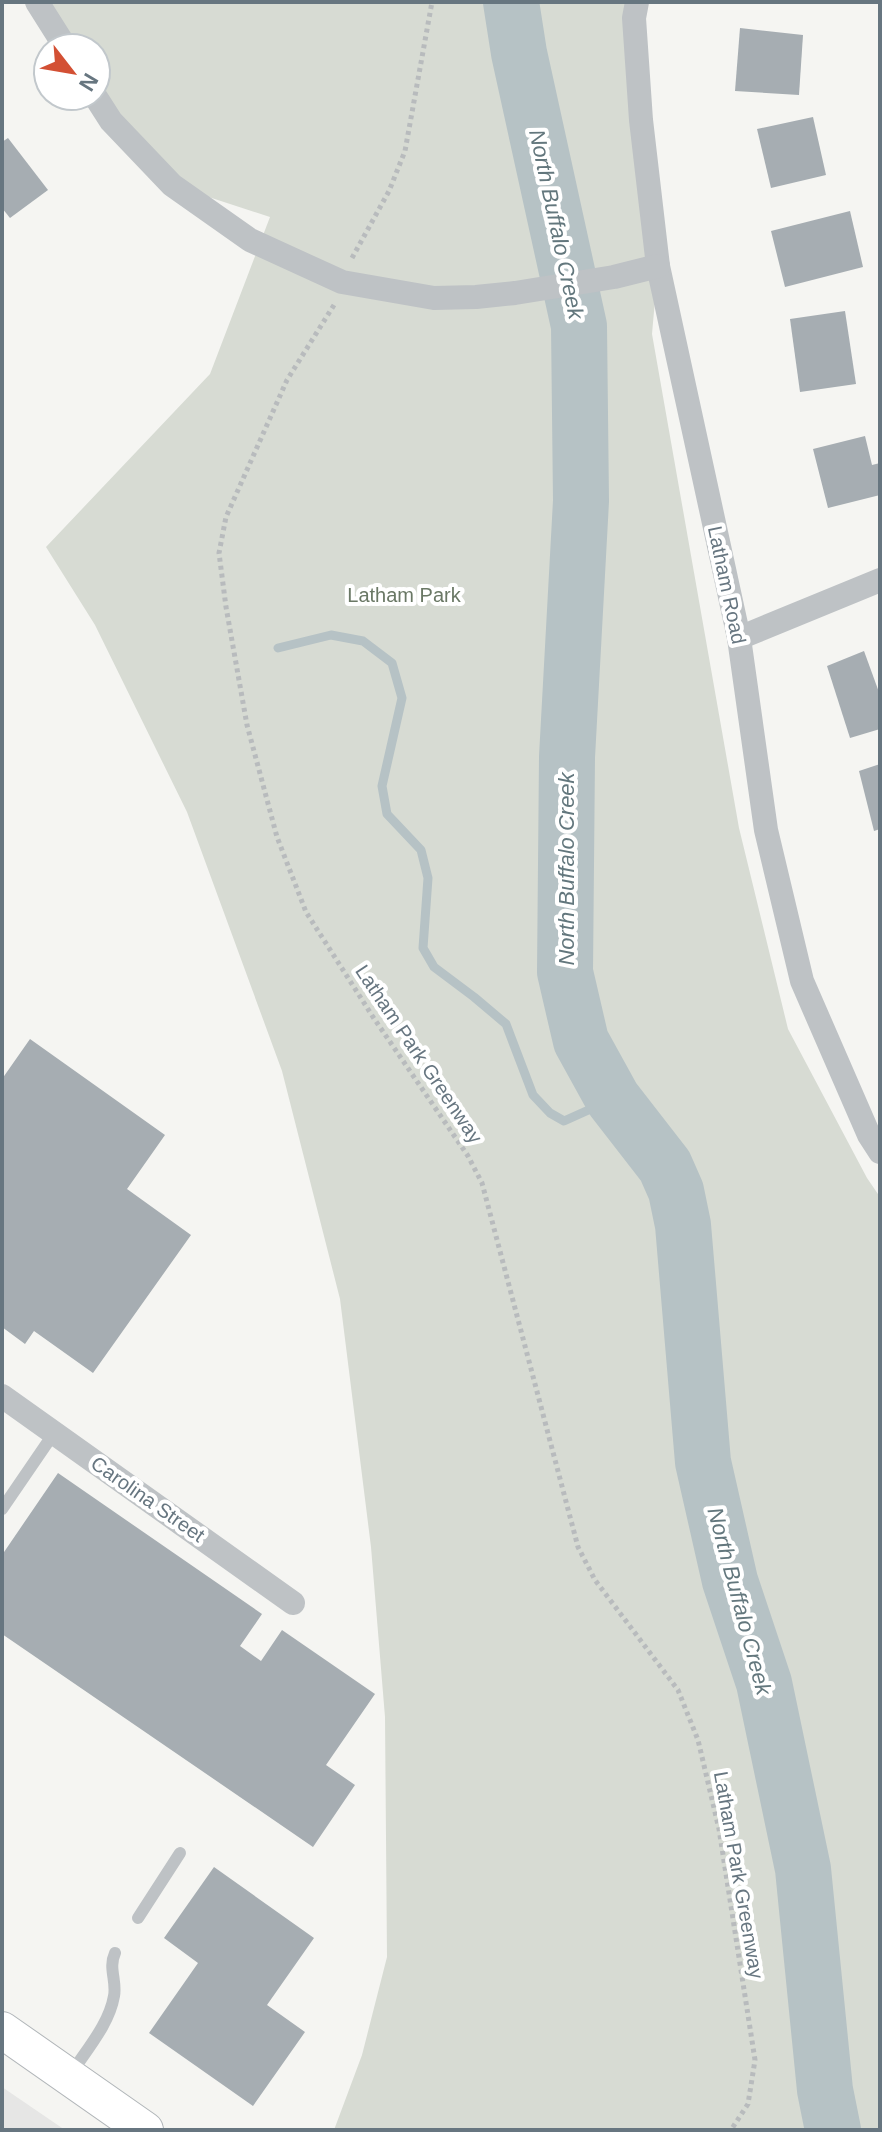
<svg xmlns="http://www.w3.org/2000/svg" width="882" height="2132" font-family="Arial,sans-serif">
	<rect width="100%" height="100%" fill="#f5f5f2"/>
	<!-- built -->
	<path fill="#e6e6e5" d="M2,2087L65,2130H2Z"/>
	<!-- green -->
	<path fill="#d7dbd3" d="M37,2H637L658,266L652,334L739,828L788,1029L867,1178L880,1197V2130H334L362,2055L387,1957L385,1717L371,1547L340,1299L282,1071L187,812L95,625L46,547L210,374L270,217L172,185L96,96V48H66Z"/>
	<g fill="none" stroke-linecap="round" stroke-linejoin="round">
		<!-- stream -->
		<path stroke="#b6c2c5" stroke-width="9" d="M278,648L331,635L363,641L392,663L402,698L382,786L387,814L421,850L428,878L423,948L434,967L474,997L506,1024L533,1095L550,1113L564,1121L613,1099"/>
		<!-- river -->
		<path stroke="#b6c2c5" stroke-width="56" d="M511,2L519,53L579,326L581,501L567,757L565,972L581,1041L613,1099L665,1166L676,1191L683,1225L703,1462L730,1581L764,1683L803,1869L825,2090L833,2130"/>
	</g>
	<!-- building -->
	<g fill="#a6adb2">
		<path d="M740,28L803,35L799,95L735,91Z"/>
		<path d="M813,117L826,175L771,188L757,129Z"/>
		<path d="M8,138L48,190L10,218L2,208V142Z"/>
		<path d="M850,211L863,267L785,287L771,231Z"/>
		<path d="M845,311L856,384L800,392L790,319Z"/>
		<path d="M865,436L872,465L880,463V495L828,508L813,449Z"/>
		<path d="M864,651L880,695V729L850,738L827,666Z"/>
		<path d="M880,764V829L874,831L859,771Z"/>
		<path d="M30,1039L165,1135L127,1189L191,1235L93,1373L34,1331L25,1344L2,1327V1079Z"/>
		<path d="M58,1473L262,1614L240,1646L261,1661L282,1630L375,1694L326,1765L355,1785L313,1847L2,1634V1555Z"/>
		<path d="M214,1867L314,1938L267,2005L305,2032L253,2106L149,2033L198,1963L164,1938Z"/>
	</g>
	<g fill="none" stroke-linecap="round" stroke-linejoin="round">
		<defs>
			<path id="secondary" d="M2,2030L145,2130"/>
		</defs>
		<!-- secondary casing -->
		<use href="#secondary" stroke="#b1b6b9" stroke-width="38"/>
		<!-- path -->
		<g stroke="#b8bbbd" stroke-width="5" stroke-dasharray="4 4" stroke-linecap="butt">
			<path d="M352,258L389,191L405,151L432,2"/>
			<path d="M334,305L287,380L226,517L219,553L226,607L247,725L277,837L306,912L373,1017L468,1156L482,1183L578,1547L595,1580L678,1690L698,1740L719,1829L755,2060L748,2104L731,2130"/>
		</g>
		<!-- service -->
		<g stroke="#bec2c5" stroke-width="12">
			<path d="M2,1509L54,1433"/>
			<path d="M138,1918L180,1853"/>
			<path d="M71,2074C86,2050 109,2025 114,1996C117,1981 108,1968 115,1953"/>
		</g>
		<!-- minor -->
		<g stroke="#bec2c5" stroke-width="24">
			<path d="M37,2L66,48"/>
			<path d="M637,2L634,18L641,120L658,266L739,638L766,830L802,981L869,1135L880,1152"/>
			<path d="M95,96L111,121L172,185L250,240L342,282L434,298L476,297L515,293L614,277L658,266"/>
			<path d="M739,638L880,580"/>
			<path d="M2,1396L293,1603"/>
		</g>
		<!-- secondary -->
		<use href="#secondary" stroke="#fff" stroke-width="36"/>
	</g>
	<g text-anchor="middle" stroke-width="8" stroke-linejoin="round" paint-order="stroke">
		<!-- street labels -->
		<g font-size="20" fill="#677680" stroke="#fff">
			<text transform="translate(727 585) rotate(78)" y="7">Latham Road</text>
			<text transform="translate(419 1054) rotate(56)" y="7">Latham Park Greenway</text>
			<text transform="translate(148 1499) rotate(35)" y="7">Carolina Street</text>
			<text transform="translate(739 1875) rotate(80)" y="7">Latham Park Greenway</text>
		</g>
		<!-- park labels -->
		<g font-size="20" fill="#6a7865" stroke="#fff">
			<text x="404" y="602">Latham Park</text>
		</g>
		<!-- water labels -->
		<g font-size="22" font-style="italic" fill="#63777d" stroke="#fff">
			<text transform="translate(557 224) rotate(78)" y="8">North Buffalo Creek</text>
			<text transform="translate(566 869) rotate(-90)" y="8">North Buffalo Creek</text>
			<text transform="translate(740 1601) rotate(75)" y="8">North Buffalo Creek</text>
		</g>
	</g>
	<!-- border -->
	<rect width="882" height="2132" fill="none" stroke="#677680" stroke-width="8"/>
	<!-- north arrow -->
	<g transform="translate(72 72) rotate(121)"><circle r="38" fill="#ffffff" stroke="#c2c8cc" stroke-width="2"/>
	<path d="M0-6L14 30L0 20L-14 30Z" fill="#d35034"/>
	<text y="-12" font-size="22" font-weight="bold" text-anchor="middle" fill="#677680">N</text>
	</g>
</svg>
